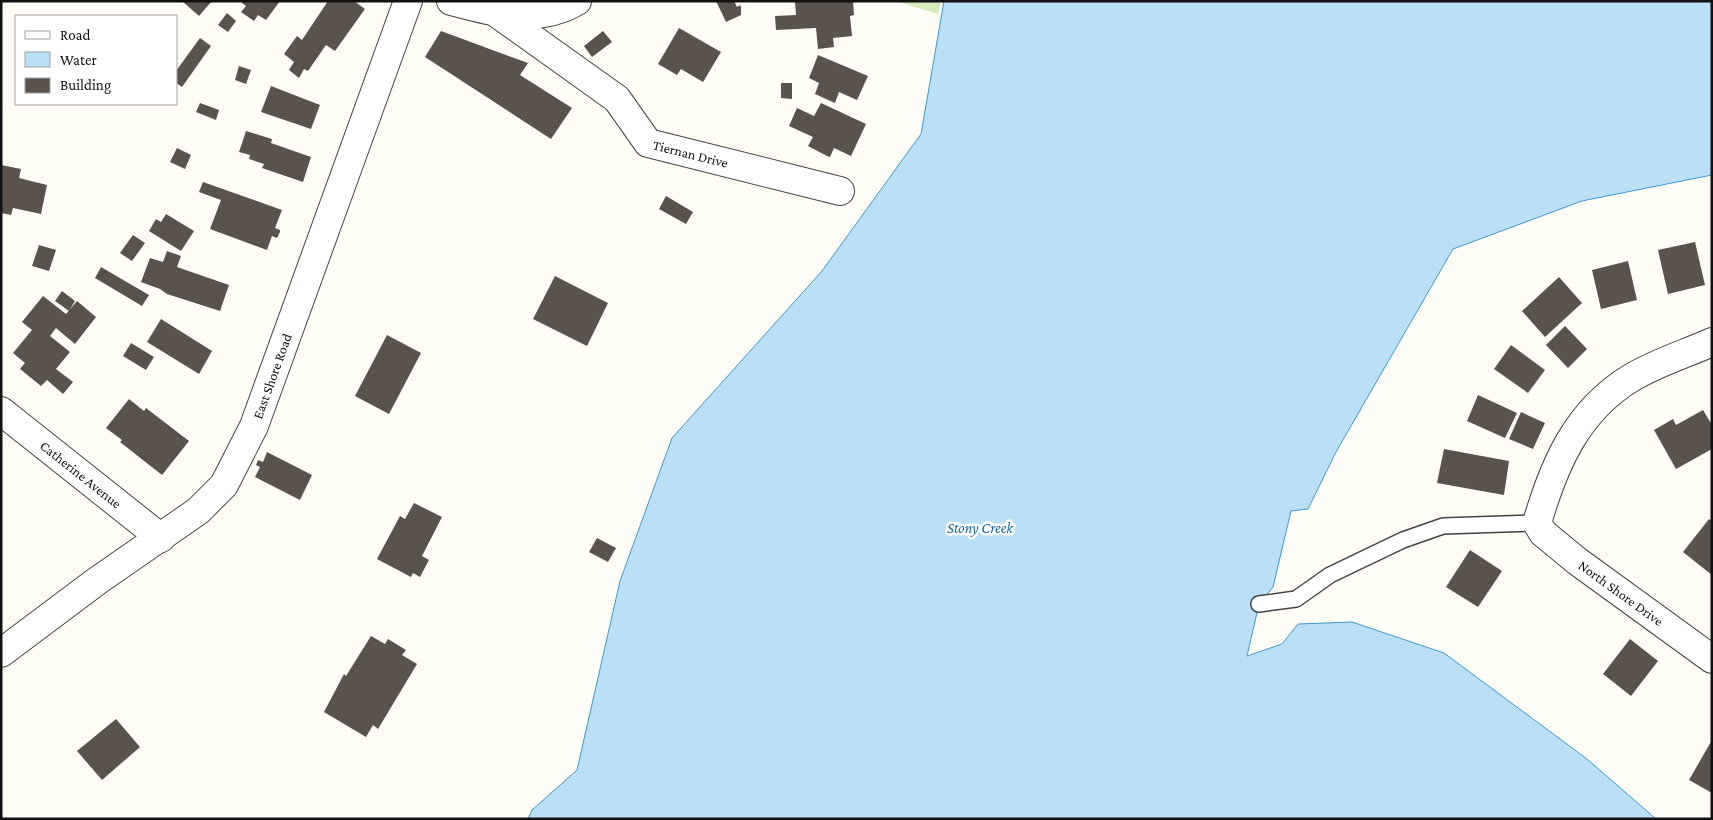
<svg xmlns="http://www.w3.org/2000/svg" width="1713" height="820" font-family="'Crimson Pro',serif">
	<rect width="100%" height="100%" fill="#fffdf5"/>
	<!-- park -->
	<path fill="#d5ebbd" d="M895,1H941L938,14Z"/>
	<!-- water -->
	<path fill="#b9e0f7" stroke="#3f96cf" d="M944,1H1712V175L1582,201L1453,249L1336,452L1308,509L1291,511L1273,587L1259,604L1247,656L1282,644L1298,624L1352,622L1444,653L1587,759L1656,819H528L532,810L577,770L620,581L672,438L822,271L921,134Z"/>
	<!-- building -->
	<g fill="#5a524d">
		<path d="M182,1H212L199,16Z"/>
		<path d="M243,1H280L266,20L258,15L254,21L241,12L246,6L242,3Z"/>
		<path d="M328,1H354L365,9L335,51L326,45L308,71L304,69L299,78L289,70L294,62L284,54L297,36L302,40Z"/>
		<path d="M716,1H734L737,7L740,5L741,7V15L726,22Z"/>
		<path d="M853,1L854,15L850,16L852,36L833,38L834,47L818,49L816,28L776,30L775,16L796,15L795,2Z"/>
		<path d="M227,13L236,21L228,32L218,25Z"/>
		<path d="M679,28L721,52L703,82L681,69L677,75L658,64Z"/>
		<path d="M441,31L528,63L520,75L572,108L551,139L425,57Z"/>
		<path d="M603,31L612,42L592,57L584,46Z"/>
		<path d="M200,38L211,46L182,87L176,83V71Z"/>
		<path d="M818,55L868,76L857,100L839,92L835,103L815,94L819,83L809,78Z"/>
		<path d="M239,66L251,70L246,84L235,80Z"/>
		<path d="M781,83H792V99L781,98Z"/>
		<path d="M271,86L320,105L311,129L261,112Z"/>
		<path d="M200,103L219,110L216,120L196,112Z"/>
		<path d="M821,103L866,124L851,156L834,148L830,157L827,156L808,146L813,137L789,126L797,108L814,116Z"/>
		<path d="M246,131L272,139L271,143L311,157L303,182L262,168L264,164L249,159L250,155L239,152Z"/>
		<path d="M177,148L191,155L185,169L170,162Z"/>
		<path d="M1,165L21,169L19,178L47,185L41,214L13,208L11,215L1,213Z"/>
		<path d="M203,182L282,210L275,228L280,230V232L277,238L272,236L267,250L210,229L221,200L199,192Z"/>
		<path d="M666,196L693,212L686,224L659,209Z"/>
		<path d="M166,214L194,231L181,251L149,231L156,219L161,222Z"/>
		<path d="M133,235L145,243L132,261L120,253Z"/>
		<path d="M1695,242L1705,285L1668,294L1658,250Z"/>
		<path d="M39,245L56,250L49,271L32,266Z"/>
		<path d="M167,251L181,256L177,267L229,285L220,311L167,294L160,289L141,282L150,258L163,262Z"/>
		<path d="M1628,261L1637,300L1601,309L1592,270Z"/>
		<path d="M101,267L149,295L142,306L95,278Z"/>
		<path d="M555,276L608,303L587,346L533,319Z"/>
		<path d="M1559,277L1582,303L1545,337L1522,311Z"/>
		<path d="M62,291L75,301L69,311L55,301Z"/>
		<path d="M43,296L66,314L77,301L96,317L75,344L56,328L50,336L70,352L56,369L73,382L63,394L47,380L41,386L20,369L25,363L13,353L32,330L22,322Z"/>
		<path d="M161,319L212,351L199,374L147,342Z"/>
		<path d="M1565,326L1587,349L1568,368L1546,345Z"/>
		<path d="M387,335L421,353L389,414L355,396Z"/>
		<path d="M131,343L154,357L146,370L123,356Z"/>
		<path d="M1511,345L1545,370L1528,393L1494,369Z"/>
		<path d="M1478,395L1517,413L1505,438L1467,421Z"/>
		<path d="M129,399L144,411L146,408L189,441L162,475L120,442L122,440L106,428Z"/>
		<path d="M1703,410L1712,425V449L1676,469L1654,430L1673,419L1676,425Z"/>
		<path d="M1521,412L1545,423L1533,449L1509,439Z"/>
		<path d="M1444,449L1509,461L1504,495L1437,483Z"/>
		<path d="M267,452L312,475L300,500L255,477L260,467L256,465L258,460L263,462Z"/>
		<path d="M414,503L442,517L422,556L429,560L420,577L413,573L411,577L377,559L400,516L405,519Z"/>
		<path d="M1709,519L1712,521V575L1683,552Z"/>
		<path d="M597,538L616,548L608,562L589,552Z"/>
		<path d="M1470,550L1502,571L1478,607L1446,587Z"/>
		<path d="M371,636L385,644L388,639L406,650L402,655L417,664L378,729L373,725L366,737L324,712L344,674L346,676Z"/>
		<path d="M1630,639L1658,661L1631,696L1603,674Z"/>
		<path d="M116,719L140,747L102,780L77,751Z"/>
		<path d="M1712,740V793L1689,780Z"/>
	</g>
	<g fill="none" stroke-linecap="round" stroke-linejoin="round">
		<defs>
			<path id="lane" d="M1259,604L1296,599L1330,575L1403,540L1443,526L1537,523"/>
			<g id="street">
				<path d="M451,1C493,12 537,25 577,1"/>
				<path id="s1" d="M498,14L617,99L648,143L840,191"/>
				<path id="s2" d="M1712,342C1685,354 1656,363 1631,378C1577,411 1554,464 1537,523L1543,533L1577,561L1712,659"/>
				<path id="s3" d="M1,411L161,538"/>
				<path id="s4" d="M1,653L97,581L198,511L224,485L254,426L408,1"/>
			</g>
		</defs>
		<!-- lane casing -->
		<use href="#lane" stroke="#444" stroke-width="18"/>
		<!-- street casing -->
		<use href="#street" stroke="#444" stroke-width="30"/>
		<!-- lane -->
		<use href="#lane" stroke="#fff" stroke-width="15"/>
		<!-- street -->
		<use href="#street" stroke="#fff" stroke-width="28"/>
	</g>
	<g text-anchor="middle" stroke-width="5" stroke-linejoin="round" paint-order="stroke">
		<!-- street labels -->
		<g font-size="14" fill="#111" stroke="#fff">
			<text dy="5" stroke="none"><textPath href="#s1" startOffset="244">Tiernan Drive</textPath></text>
			<text dy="5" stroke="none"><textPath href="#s4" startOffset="399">East Shore Road</textPath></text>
			<text dy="5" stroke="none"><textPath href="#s3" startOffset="102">Catherine Avenue</textPath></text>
			<text dy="5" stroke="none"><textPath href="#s2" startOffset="376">North Shore Drive</textPath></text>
		</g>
		<!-- water labels -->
		<g font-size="15" font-style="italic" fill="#1768a6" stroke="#fff">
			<text x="980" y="533">Stony Creek</text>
		</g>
	</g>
	<!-- border -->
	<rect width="1713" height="820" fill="none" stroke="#111111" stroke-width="5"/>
	<!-- legend -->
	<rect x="15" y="15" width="162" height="90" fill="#ffffff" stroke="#a0a0a0"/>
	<rect x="25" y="31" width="25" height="8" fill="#ffffff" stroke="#a0a0a0"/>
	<text x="60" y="40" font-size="15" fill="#111111">Road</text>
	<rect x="25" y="52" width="25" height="15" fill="#b9e0f7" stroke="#a0a0a0"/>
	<text x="60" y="65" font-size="15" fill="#111111">Water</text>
	<rect x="25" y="78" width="25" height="15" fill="#5a524d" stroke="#a0a0a0"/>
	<text x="60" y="90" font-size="15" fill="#111111">Building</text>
</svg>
